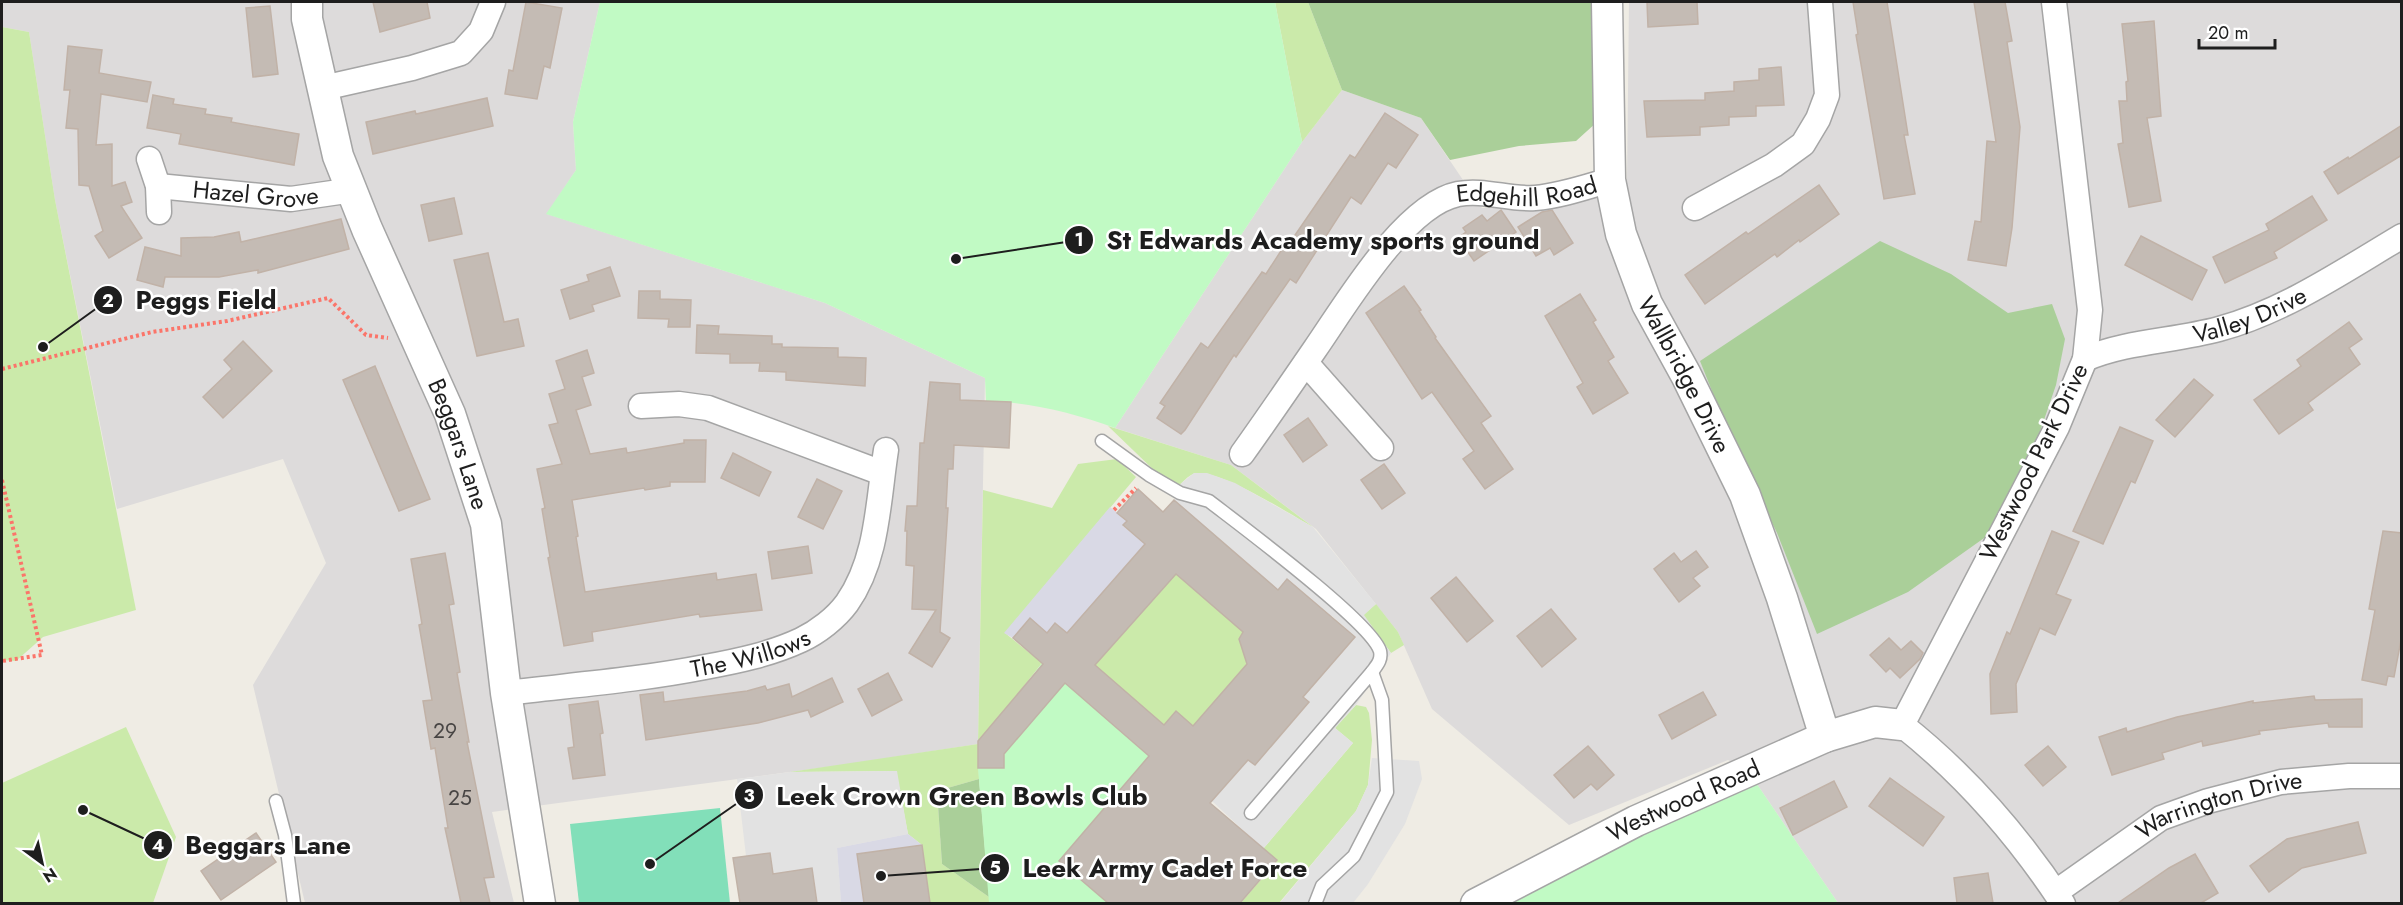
<svg xmlns="http://www.w3.org/2000/svg" width="2403" height="905" font-family="Jost,sans-serif">
	<rect width="100%" height="100%" fill="#efece4"/>
	<!-- residential -->
	<g fill="#dddbdb">
		<path d="M2,2H600L573,122L576,170L547,214L825,303L985,378L978,744L849,764L492,812L514,903H305L253,685L326,563L283,459L117,509L55,200L29,32L2,27Z"/>
		<path d="M1629,2H2401V903H1838L1748,771L1728,760L1569,825L1432,709L1398,632L1316,529L1231,465L1115,428L1302,142L1342,90L1421,118L1482,208L1561,207L1627,179Z"/>
	</g>
	<!-- grass -->
	<g fill="#cbeaaa">
		<path d="M1275,2H1308L1342,90L1302,142Z"/>
		<path d="M2,27L29,32L55,200L136,610L43,637L16,661L2,660Z"/>
		<path d="M1108,426L1231,465L1313,527C1291,515 1214,465 1193,474C1188,476 1183,482 1178,486L1161,477Z"/>
		<path d="M1117,459L1136,477L1005,633L1042,663L978,744L979,779L937,791L942,864L989,897V903H930L922,845L908,834L896,771L790,772L978,744L983,490L1052,508L1078,464Z"/>
		<path d="M1176,574L1243,632L1239,640L1252,659L1193,726L1164,725L1095,665Z"/>
		<path d="M1376,604L1398,632L1404,645L1391,653L1363,615Z"/>
		<path d="M1356,705L1366,707L1369,713L1372,740L1368,785L1356,811L1279,903L1240,904L1277,861L1263,849L1353,743L1335,728Z"/>
		<path d="M126,727L176,837L153,903H2V783Z"/>
	</g>
	<!-- forest -->
	<g fill="#aacf99">
		<path d="M1308,2H1591L1597,122L1576,141L1519,146L1450,160L1421,118L1342,90Z"/>
		<path d="M1880,241L1951,274L2008,313L2052,304L2065,339L2056,385L2035,446L1994,531L1908,592L1817,634L1777,533L1730,436L1700,361Z"/>
		<path d="M979,779L989,897L942,864L937,791Z"/>
	</g>
	<!-- park -->
	<g fill="#c1fac4">
		<path d="M600,2H1275L1302,142L1115,428C1074,413 1029,402 986,401L985,378L825,303L546,214L576,170L573,122Z"/>
		<path d="M1042,663L1160,766L1127,782L1059,861L1108,903H989L978,768H1004V744L1027,683Z"/>
		<path d="M1748,771L1838,903L1476,904Z"/>
	</g>
	<!-- pitch -->
	<path fill="#82dfb9" d="M720,808L730,903H579L570,824Z"/>
	<!-- parking -->
	<g fill="#e2e2e2">
		<path d="M1194,473H1207L1235,483L1313,527L1376,604L1364,615L1391,653L1356,705L1335,728L1353,743L1263,849L1212,801L1248,760L1255,765L1309,702L1303,697L1355,637L1332,616L1327,622L1287,580L1278,590L1174,500L1178,496V486Z"/>
		<path d="M1372,758L1419,761L1422,779L1405,824L1368,884L1353,903L1279,904L1356,811L1368,785Z"/>
		<path d="M897,771L908,834L837,848L841,903H809H816L773,874L770,853L746,856L737,779L790,772Z"/>
	</g>
	<!-- plaza -->
	<g fill="#d9d9e5">
		<path d="M1110,507L1127,521L1123,526L1145,544L1067,633L1056,623L1047,633L1030,618L1013,638L1004,633Z"/>
		<path d="M908,834L922,845L857,854L864,903H841L837,848Z"/>
	</g>
	<!-- building -->
	<g fill="#c4bbb4" stroke="#c1b2a7" stroke-width="1.5" fill-rule="evenodd">
		<path d="M373,2H427L430,18L380,32Z"/>
		<path d="M526,2L562,8L550,68L544,66L537,99L505,94L509,70L513,71Z"/>
		<path d="M1647,2H1697L1698,24L1648,27Z"/>
		<path d="M1853,2H1887L1908,135H1904L1915,194L1884,199L1856,35L1858,34Z"/>
		<path d="M1974,2H2005L2012,41L2007,42L2020,127L2012,228L2006,266L1968,260L1975,221L1981,222L1987,141L1996,142Z"/>
		<path d="M270,6L278,74L253,77L246,8Z"/>
		<path d="M2154,21L2161,116L2147,118L2161,201L2129,207L2118,144L2123,143L2119,101H2127L2126,82L2128,81L2122,24Z"/>
		<path d="M68,46L102,50L99,73L151,82L147,102L101,94L96,145L112,144V186L125,182L132,202L121,206L142,238L109,258L95,236L103,231L89,186L79,185L78,129L66,128L70,90H64Z"/>
		<path d="M1781,67L1784,105L1756,106V116L1729,117V125L1700,127V135L1647,137L1644,101L1705,100V93L1734,91V82L1759,80V69Z"/>
		<path d="M153,95L174,99L173,104L206,109L205,114L232,118L231,122L299,134L294,165L179,144L181,134L147,128Z"/>
		<path d="M487,98L493,126L373,154L366,122L415,111L416,114Z"/>
		<path d="M1385,113L1418,135L1396,168L1388,163L1361,204L1351,197L1296,283L1290,279L1236,357L1234,355L1185,430L1181,434L1157,418L1165,406L1160,403L1201,343L1208,348L1262,272L1266,274L1288,240L1291,241L1350,155L1355,158Z"/>
		<path d="M2402,125V155L2338,194L2324,172L2348,157L2349,159Z"/>
		<path d="M1819,185L1839,214L1800,242L1799,240L1777,257L1775,254L1705,304L1685,275L1746,232L1748,234Z"/>
		<path d="M2312,196L2327,220L2274,252L2277,258L2225,283L2213,257L2269,230L2266,224Z"/>
		<path d="M454,198L462,234L429,241L421,205Z"/>
		<path d="M1501,210L1516,232L1474,261L1458,238L1466,232L1463,228L1482,215L1487,221Z"/>
		<path d="M1552,210L1573,243L1554,255L1550,248L1536,256L1518,227L1542,212Z"/>
		<path d="M341,219L349,249L258,273V270L219,277H165L163,287L137,280L145,247L181,256V238L214,237L239,232L241,242Z"/>
		<path d="M2141,236L2207,270L2192,300L2125,265Z"/>
		<path d="M488,253L504,322L518,319L524,346L477,356L454,260Z"/>
		<path d="M610,267L620,296L592,305L594,311L570,319L561,290L589,281L587,275Z"/>
		<path d="M1404,286L1421,310L1419,311L1436,337L1435,338L1491,416L1481,423L1513,469L1485,489L1463,459L1474,451L1432,392L1422,399L1366,313Z"/>
		<path d="M639,291H660V299L691,300L690,327H668L669,319L638,318Z"/>
		<path d="M1580,294L1596,320L1593,322L1614,357L1608,361L1628,393L1593,414L1577,387L1583,383L1545,316Z"/>
		<path d="M2349,322L2362,339L2349,348L2360,364L2308,403L2313,410L2279,434L2254,400L2301,366L2297,360Z"/>
		<path d="M697,325L719,326L718,334L772,336V344H782V347L838,348V357L866,358L865,386L786,380V372L759,371L760,363H730V354L696,353Z"/>
		<path d="M243,341L272,371L223,418L203,397L232,369L224,360Z"/>
		<path d="M587,350L594,373L582,377L591,405L576,410L590,454L626,448L627,453L684,443V440H706L705,482H670V486L645,490L644,488L572,500L578,536L576,537L585,592L716,573L717,580L756,574L762,610L700,617L699,614L592,632L593,641L564,646L548,558L550,557L542,509L545,508L537,469L562,464L549,425L558,423L549,394L565,389L556,361Z"/>
		<path d="M375,366L430,499L399,511L343,380Z"/>
		<path d="M2194,379L2213,395L2175,437L2156,420Z"/>
		<path d="M930,382L960,384V400L1011,402L1009,448L954,445L953,469H948L946,508H948L940,632L950,638L932,667L909,653L936,610L912,609L914,566L906,565L907,531H905L907,506H917L920,443H924Z"/>
		<path d="M1308,418L1327,445L1303,462L1284,435Z"/>
		<path d="M2120,427L2153,441L2135,483L2131,481L2103,544L2073,531Z"/>
		<path d="M733,453L771,472L759,496L721,478Z"/>
		<path d="M1384,464L1405,493L1382,509L1361,480Z"/>
		<path d="M817,479L842,491L823,529L798,517Z"/>
		<path d="M1138,489L1163,512L1174,500L1278,590L1287,579L1355,637L1303,697L1309,702L1255,765L1248,760L1210,803L1277,860L1240,903H1108L1059,861L1149,756L1065,683L1004,754V768H978V741L1043,664L1013,638L1030,618L1047,633L1055,623L1067,633L1145,544L1123,525L1127,521L1117,513ZM1176,574L1243,632L1239,639L1247,664L1193,726L1176,711L1164,725L1095,665Z"/>
		<path d="M2052,531L2079,542L2056,594L2071,600L2055,635L2040,628L2016,684L2017,712L1991,714L1990,674L2007,632L2010,634Z"/>
		<path d="M2383,531L2402,533V635L2394,677L2388,676L2386,685L2362,680L2375,610L2369,609Z"/>
		<path d="M808,546L812,573L772,579L768,552Z"/>
		<path d="M1696,551L1708,567L1693,578L1700,586L1679,602L1654,569L1674,553L1681,562Z"/>
		<path d="M445,553L454,604L449,605L460,672L457,673L469,742H467L494,877L484,878L490,903H461L445,828H448L435,748L431,749L423,701L432,700L419,625L422,624L411,559Z"/>
		<path d="M1456,577L1493,621L1467,642L1431,598Z"/>
		<path d="M1551,609L1576,639L1542,667L1517,636Z"/>
		<path d="M1889,638L1901,650L1911,641L1923,653L1920,659L1900,678L1890,668L1886,672L1870,655Z"/>
		<path d="M888,673L902,700L872,716L858,689Z"/>
		<path d="M832,678L843,702L811,717L808,710L758,723L646,740L640,695L663,692L664,702L747,691L765,686L767,690L789,684L792,697Z"/>
		<path d="M1703,692L1716,715L1672,739L1659,715Z"/>
		<path d="M2314,696L2315,700L2362,699V727H2329L2328,723L2259,731L2260,734L2203,746L2202,741L2162,753L2164,759L2112,775L2099,737L2126,728L2127,732L2177,717L2253,701V703Z"/>
		<path d="M598,701L603,733L600,734L605,775L573,779L568,748L574,747L569,705Z"/>
		<path d="M1588,746L1614,775L1597,790L1591,784L1574,798L1554,775Z"/>
		<path d="M2048,746L2066,767L2043,786L2025,765Z"/>
		<path d="M1890,778L1944,817L1923,846L1869,806Z"/>
		<path d="M1834,781L1847,807L1793,835L1780,808Z"/>
		<path d="M2358,822L2366,853L2302,868L2269,892L2250,866L2287,839Z"/>
		<path d="M256,833L276,862L221,900L201,871Z"/>
		<path d="M922,845L930,903H864L857,854Z"/>
		<path d="M770,853L773,874L812,868L817,903H740L733,858Z"/>
		<path d="M2195,854L2218,893L2201,903H2118L2169,868Z"/>
		<path d="M1988,873L1993,903H1957L1954,878Z"/>
	</g>
	<g fill="none" stroke-linecap="round" stroke-linejoin="round">
		<defs>
			<g id="service">
				<path d="M1102,441L1149,475L1180,493L1209,501C1240,525 1371,622 1380,651C1382,660 1377,665 1372,672"/>
				<path d="M276,801L285,835L294,904"/>
				<path d="M1251,813L1372,672L1382,700L1387,792L1354,856L1322,886L1315,904"/>
			</g>
			<g id="minor">
				<path d="M2054,2L2090,310L2085,359L2057,427L1902,725C1964,774 2019,837 2063,904"/>
				<path d="M323,88L412,68L461,53L481,31L493,2"/>
				<path d="M149,159L158,186L159,212"/>
				<path id="s1" d="M158,186L291,199L353,190"/>
				<path d="M1695,208L1774,165L1803,144L1818,119L1827,95L1820,2"/>
				<path id="s2" d="M2085,359C2127,341 2175,341 2219,329C2285,311 2343,271 2402,236"/>
				<path d="M1306,363L1381,448"/>
				<path d="M641,406L679,404L708,408L882,473"/>
				<path id="s3" d="M1242,454C1267,419 1291,384 1315,349C1345,306 1404,205 1458,194C1484,189 1509,200 1535,198C1560,196 1586,187 1610,180"/>
				<path id="s4" d="M506,693C572,685 639,680 705,667C738,661 771,654 801,640C818,632 836,618 847,603C878,559 878,501 886,450"/>
				<path id="s5" d="M2056,892L2161,818L2208,801L2281,782L2349,776H2402"/>
			</g>
			<g id="tertiary">
				<path id="s6" d="M307,2V19L338,156L367,229L450,414L486,524L506,693L540,904"/>
				<path id="s7" d="M1607,2L1610,180L1621,234L1647,304L1686,375L1745,495L1782,598L1825,737"/>
				<path id="s8" d="M1476,904L1636,821L1825,737L1875,722L1902,725"/>
			</g>
		</defs>
		<!-- service casing -->
		<use href="#service" stroke="#a5a5a5" stroke-width="15"/>
		<!-- minor casing -->
		<use href="#minor" stroke="#a5a5a5" stroke-width="27"/>
		<!-- tertiary casing -->
		<use href="#tertiary" stroke="#a5a5a5" stroke-width="33"/>
		<!-- path -->
		<g stroke="#fb756a" stroke-width="4" stroke-dasharray="3 3" stroke-linecap="butt">
			<path d="M2,369L152,332L227,321L328,298L366,335L388,338"/>
			<path d="M2,480L42,655L2,661"/>
			<path d="M1114,510L1136,488"/>
		</g>
		<!-- service -->
		<use href="#service" stroke="#fff" stroke-width="12"/>
		<!-- minor -->
		<use href="#minor" stroke="#fff" stroke-width="24"/>
		<!-- tertiary -->
		<use href="#tertiary" stroke="#fff" stroke-width="30"/>
	</g>
	<g text-anchor="middle" stroke-width="5" stroke-linejoin="round" paint-order="stroke">
		<!-- number labels -->
		<g font-size="21" fill="#484544">
			<text x="445" y="738">29</text>
			<text x="460" y="805">25</text>
		</g>
		<!-- street labels -->
		<g font-size="24" fill="#1e1e1e" stroke="#fff">
			<text dy="8" stroke="none"><textPath href="#s3" startOffset="412">Edgehill Road</textPath></text>
			<text dy="8" stroke="none"><textPath href="#s1" startOffset="98">Hazel Grove</textPath></text>
			<text dy="8" stroke="none"><textPath href="#s2" startOffset="171">Valley Drive</textPath></text>
			<text dy="8" stroke="none"><textPath href="#s7" startOffset="388">Wallbridge Drive</textPath></text>
			<text dy="8" stroke="none"><textPath href="#s6" startOffset="470">Beggars Lane</textPath></text>
			<text transform="translate(2034 462) rotate(-64)" y="8">Westwood Park Drive</text>
			<text dy="8" stroke="none"><textPath href="#s4" startOffset="248">The Willows</textPath></text>
			<text dy="8" stroke="none"><textPath href="#s8" startOffset="232">Westwood Road</textPath></text>
			<text dy="8" stroke="none"><textPath href="#s5" startOffset="188">Warrington Drive</textPath></text>
		</g>
	</g>
	<!-- callouts -->
	<path fill="none" stroke="#1e1e1e" stroke-width="2" d="M956 259L1079 240M43 347L108 300M650 864L749 795M83 810L158 845M881 876L995 868"/>
	<g fill="#1e1e1e" stroke="#fff" stroke-width="2">
		<circle cx="956" cy="259" r="6"/>
		<circle cx="43" cy="347" r="6"/>
		<circle cx="650" cy="864" r="6"/>
		<circle cx="83" cy="810" r="6"/>
		<circle cx="881" cy="876" r="6"/>
		<circle cx="1079" cy="240" r="15"/>
		<circle cx="108" cy="300" r="15"/>
		<circle cx="749" cy="795" r="15"/>
		<circle cx="158" cy="845" r="15"/>
		<circle cx="995" cy="868" r="15"/>
	</g>
	<g font-size="18" text-anchor="middle" font-weight="bold" fill="#fff">
		<text x="1079" y="246">1</text>
		<text x="108" y="307">2</text>
		<text x="749" y="802">3</text>
		<text x="158" y="852">4</text>
		<text x="995" y="874">5</text>
	</g>
	<g font-size="26" text-anchor="middle" font-weight="bold" fill="#1e1e1e" stroke="#fff" stroke-width="5" stroke-linejoin="round" paint-order="stroke">
		<text x="1323" y="249">St Edwards Academy sports ground</text>
		<text x="206" y="309">Peggs Field</text>
		<text x="962" y="805">Leek Crown Green Bowls Club</text>
		<text x="268" y="854">Beggars Lane</text>
		<text x="1165" y="877">Leek Army Cadet Force</text>
	</g>
	<!-- border -->
	<rect width="2403" height="905" fill="none" stroke="#1e1e1e" stroke-width="6"/>
	<!-- north arrow -->
	<g transform="translate(42 863) rotate(147)" stroke="#ffffff" stroke-width="4.5" paint-order="stroke">
	<path d="M0-4.5L10 22L0 15L-10 22Z" fill="#1e1e1e"/>
	<text y="-9" font-size="16" font-weight="bold" text-anchor="middle" fill="#1e1e1e">N</text>
	</g>
	<!-- scale -->
	<path d="M2199 39v9h76v-9" fill="none" stroke="#1e1e1e" stroke-width="3"/>
	<text x="2208" y="39" font-size="18" fill="#1e1e1e" stroke="#ffffff" stroke-width="4.5" paint-order="stroke">20 m</text>
</svg>
